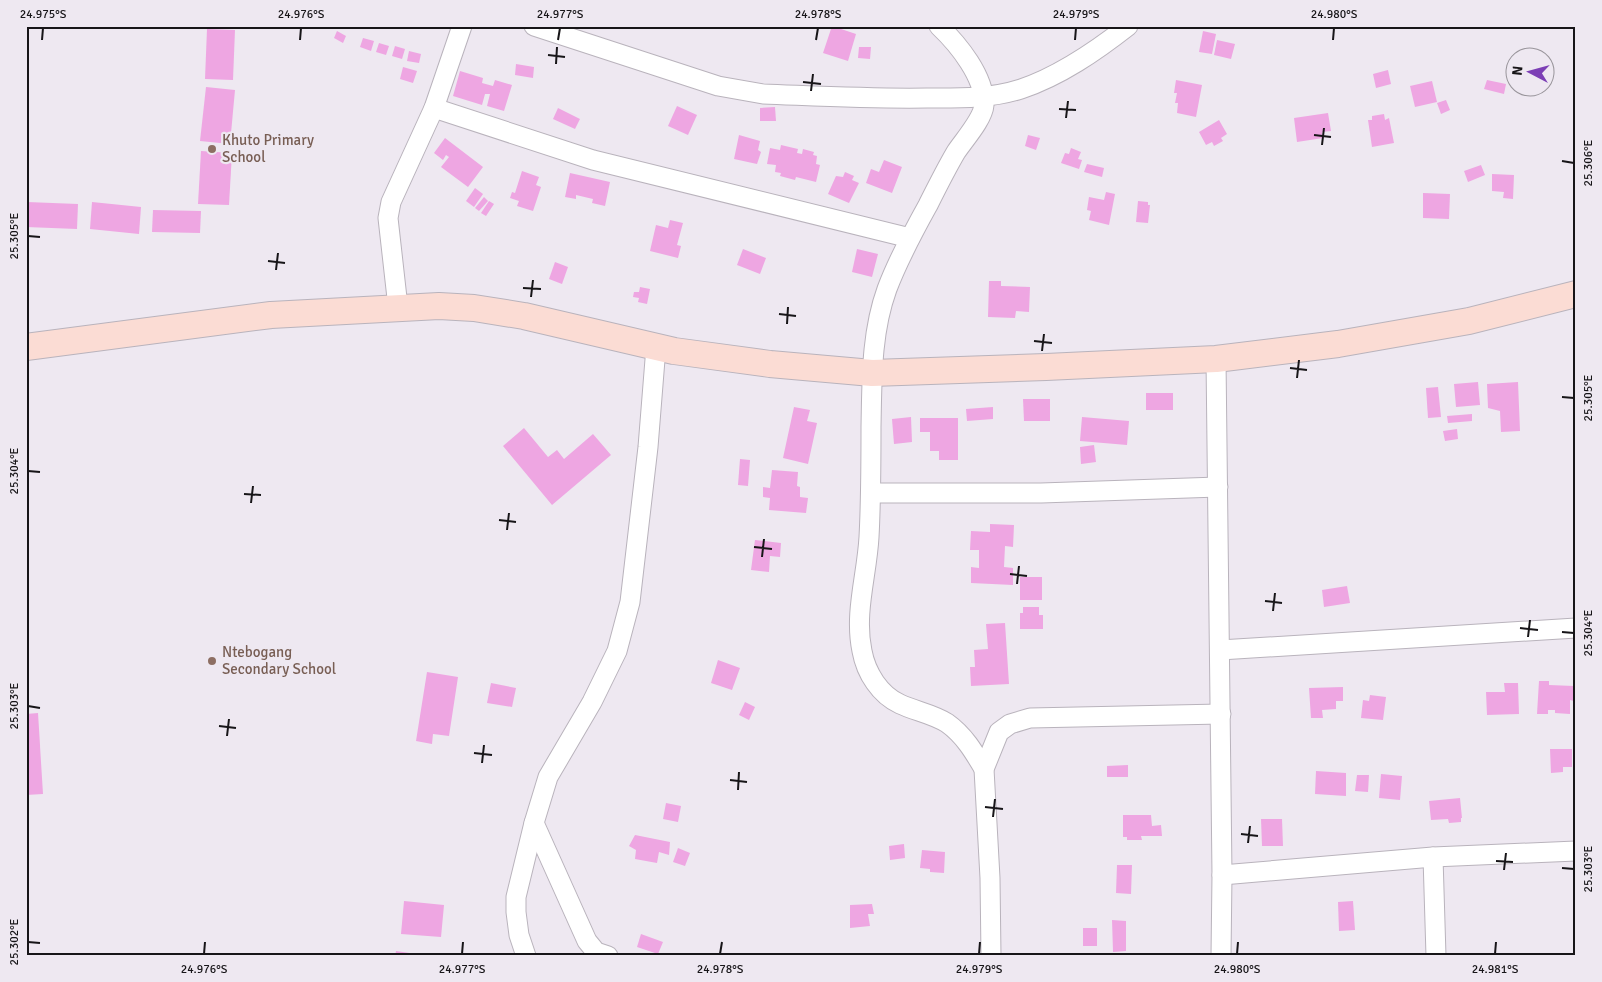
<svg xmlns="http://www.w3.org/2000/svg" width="1602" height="982" font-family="Signika,sans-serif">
	<rect width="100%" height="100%" fill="#eee8f1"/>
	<!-- building -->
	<g fill="#eea6e2">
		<path d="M832,26L856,34L848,61L823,53Z"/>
		<path d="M207,29L235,30L233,80L205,79Z"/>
		<path d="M337,31L346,36L343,43L334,38Z"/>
		<path d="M1203,31L1216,34L1212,54L1199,52Z"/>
		<path d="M363,38L374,41L371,51L360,47Z"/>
		<path d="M1217,40L1235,44L1231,59L1214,55Z"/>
		<path d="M379,43L389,46L386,55L376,52Z"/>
		<path d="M395,46L405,49L402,59L392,56Z"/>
		<path d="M859,47H871L870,59L858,58Z"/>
		<path d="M409,51L421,54L419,63L407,61Z"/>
		<path d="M516,64L534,67L533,78L515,75Z"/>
		<path d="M403,67L417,71L413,83L400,79Z"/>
		<path d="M1388,70L1391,84L1376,88L1373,74Z"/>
		<path d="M460,71L483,78L482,83L493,86L495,80L512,85L504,111L487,106L490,94H485L482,105L453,96Z"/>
		<path d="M1176,80L1202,85L1196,117L1177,113L1178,103H1175L1177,93H1174Z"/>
		<path d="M1487,80L1506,84L1504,94L1484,89Z"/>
		<path d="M1432,81L1437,102L1415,107L1410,86Z"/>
		<path d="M206,87L235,90L230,144L200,141Z"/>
		<path d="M1446,100L1450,110L1441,114L1437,103Z"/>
		<path d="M677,106L697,115L688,135L668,126Z"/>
		<path d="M775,107L776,121H760V108Z"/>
		<path d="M558,108L580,119L575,129L553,119Z"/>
		<path d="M1328,113L1331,131L1322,132L1323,138L1297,142L1294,118Z"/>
		<path d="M1384,114L1385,120L1389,118L1394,143L1372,147L1368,120H1372V116Z"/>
		<path d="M1219,120L1227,134L1221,138L1223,141L1214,146L1212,142L1206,145L1199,132Z"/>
		<path d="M739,135L760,141L758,150L761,152L757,164L734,159Z"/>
		<path d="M1028,135L1040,138L1036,150L1025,146Z"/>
		<path d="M445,138L483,167L468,187L441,167L449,157L446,155L443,160L434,153Z"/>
		<path d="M781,145L798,149L797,153L802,154L803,149L814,152L813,155L817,156L816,164L820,165L816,182L796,177L795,180L780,176L781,173L775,172L776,165L767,164L770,148L780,150Z"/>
		<path d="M1071,148L1081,152L1078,159L1082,160L1079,169L1061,163L1065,153L1069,154Z"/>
		<path d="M201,151L232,153L229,205L198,204Z"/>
		<path d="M884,160L902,167L892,193L866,183L871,169L879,172Z"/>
		<path d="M1087,164L1104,168L1102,177L1084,172Z"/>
		<path d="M1481,165L1485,175L1468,182L1464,171Z"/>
		<path d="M522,171L539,177L536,185L541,187L533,211L517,206L519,201L510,198L512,192L515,193Z"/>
		<path d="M845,172L854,176L852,180L859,183L849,203L828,194L836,176L843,177Z"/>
		<path d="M570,173L610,182L605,206L592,203L593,199L576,195V199L565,197Z"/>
		<path d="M1492,174L1514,175L1513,199L1503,198L1504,192L1492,191Z"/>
		<path d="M475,188L483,194L474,207L466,201Z"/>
		<path d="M1106,192L1115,194L1109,225L1089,220L1091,211L1087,210L1089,197L1104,200Z"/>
		<path d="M1423,193L1450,194L1449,219L1423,218Z"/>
		<path d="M484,197L488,201L479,211L475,208Z"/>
		<path d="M489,201L494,204L486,216L481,213Z"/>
		<path d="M1138,201L1148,202V205H1150L1148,223L1136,222Z"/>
		<path d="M27,202L78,204L77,229L26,227Z"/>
		<path d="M92,202L141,207L139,234L90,229Z"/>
		<path d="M153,210L201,211L200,233L152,232Z"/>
		<path d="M670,220L683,223L677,245L681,246L678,258L650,251L656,225L668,228Z"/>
		<path d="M743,249L766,258L760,274L737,265Z"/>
		<path d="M857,249L878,254L872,277L852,272Z"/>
		<path d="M555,262L568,267L562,284L549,279Z"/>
		<path d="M989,281H1001V286L1030,287L1029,312L1016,311L1015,318L988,317Z"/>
		<path d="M640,287L650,289L647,304L638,302L639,298L633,297L634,292H639Z"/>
		<path d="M1478,382L1480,405L1456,407L1454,384Z"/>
		<path d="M1518,382L1520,431L1501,432L1500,411L1488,408L1487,384Z"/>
		<path d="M1438,387L1441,417L1428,418L1426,388Z"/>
		<rect x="1146" y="393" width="27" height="17"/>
		<path d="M1023,399H1050V421H1024Z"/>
		<path d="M794,407L810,410L807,421L817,423L808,464L783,458Z"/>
		<path d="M993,407V419L967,421L966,409Z"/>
		<path d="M1472,414V421L1448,423L1447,416Z"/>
		<path d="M911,417L912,442L894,444L892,419Z"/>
		<path d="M1082,417L1129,421L1127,445L1080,441Z"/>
		<path d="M920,418H958V460H939V451H930V432H920Z"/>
		<path d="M524,428L548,457L557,450L564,459L593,434L611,455L552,505L503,446Z"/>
		<path d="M1457,429L1458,439L1445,441L1443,431Z"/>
		<path d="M1094,445L1096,462L1081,464L1080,447Z"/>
		<path d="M740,459L750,460L748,486L738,485Z"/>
		<path d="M772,470L798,472L797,486L800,487V497L808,498L806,513L769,510L770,498L763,497V487L770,488Z"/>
		<path d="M990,524L1014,525L1013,547L1005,546L1004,567L1013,568V585L971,583V567L979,568V550H970L971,531L990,532Z"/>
		<path d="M755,540L781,543L780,557L770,556L769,572L751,570Z"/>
		<rect x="1020" y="577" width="22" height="23"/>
		<path d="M1347,586L1350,603L1324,607L1322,590Z"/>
		<path d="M1023,607H1039V615H1043V629H1020V613H1023Z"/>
		<path d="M1005,623L1009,684L971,686L970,667H975L974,650L988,649L986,624Z"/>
		<path d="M718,660L740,668L732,690L711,683Z"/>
		<path d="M427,672L458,677L449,736L433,734L432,744L416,741Z"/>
		<path d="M1539,681H1549V685L1574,686V701L1570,700V714L1555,713V710H1548V714H1537Z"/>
		<path d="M491,683L516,688L512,707L487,703Z"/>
		<path d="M1504,683H1518L1519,714L1487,715L1486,692H1505Z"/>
		<path d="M1343,687V701H1336V709L1322,710L1323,718H1311L1309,688Z"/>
		<path d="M1370,695L1386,697L1383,720L1361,718L1363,700L1369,701Z"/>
		<path d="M745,702L755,707L749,720L739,715Z"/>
		<path d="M38,713L43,794L26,795V714Z"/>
		<path d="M1550,749H1572V767H1563V772L1551,773Z"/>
		<path d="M1128,765V777H1107V766Z"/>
		<path d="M1316,771L1346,773V796L1315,794Z"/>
		<path d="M1381,774L1402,776L1400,800L1379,798Z"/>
		<path d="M1357,775H1369L1368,792L1355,791Z"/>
		<path d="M1460,798L1462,818H1461V822L1449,823L1448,819L1431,820L1429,801Z"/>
		<path d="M666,803L681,806L678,822L663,819Z"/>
		<path d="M1123,815H1151L1152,826L1161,825L1162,836H1141L1142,840H1127V837H1123Z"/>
		<path d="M1261,819H1282L1283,846H1262Z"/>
		<path d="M635,835L670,842L669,855L659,852L657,863L635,859L636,850L629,846Z"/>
		<path d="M904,844L905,858L890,860L889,846Z"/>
		<path d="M678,848L690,853L685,866L673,862Z"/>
		<path d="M922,850L945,852L944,873L930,872V869L920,868Z"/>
		<path d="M1117,865H1132L1131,894L1116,893Z"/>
		<path d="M404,901L444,905L441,937L401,934Z"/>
		<path d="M1353,901L1355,930L1339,931L1338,902Z"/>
		<path d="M872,904L874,914H868L870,926L850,928V905Z"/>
		<path d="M1112,920L1126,921V951L1113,952Z"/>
		<rect x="1083" y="928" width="14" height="18"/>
		<path d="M641,934L663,942L658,954L637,947Z"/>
		<path d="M396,951L423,955V956H395Z"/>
	</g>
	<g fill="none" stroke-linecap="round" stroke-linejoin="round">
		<defs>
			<g id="street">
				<path d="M534,26L718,86L763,94C818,96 872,99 927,98C958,98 990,99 1021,89C1060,76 1096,51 1128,26"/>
				<path d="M939,26C958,44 985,77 984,105C983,119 964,140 956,152C946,169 937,187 928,205C913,232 898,260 887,289C871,333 872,380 871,427C871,464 871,500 869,537C867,575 854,613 862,651C866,673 880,695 900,704C915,711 933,714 947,723C964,735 974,752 984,769"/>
				<path d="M434,108L593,160L910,238"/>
				<path d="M398,307L388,218L391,202L434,108L462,26"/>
				<path d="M1216,359L1222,875L1221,956"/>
				<path d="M871,493H1041L1218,487"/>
				<path d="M1220,650L1576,628"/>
				<path d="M534,823L587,941L596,952L608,956"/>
				<path d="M1433,857L1436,956"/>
				<path d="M1222,875L1433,857L1576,851"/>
				<path d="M526,956L519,935L516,912V897L534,823L548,777L592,702L617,651L630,602L648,447L656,347"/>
				<path d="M991,956L990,878L984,769L999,732L1010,724L1030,718L1221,714"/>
			</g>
			<path id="secondary" d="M26,347L271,315L439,306L474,308L524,316L674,351L770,364L872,373L1046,367L1216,359L1338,344L1469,321L1576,294"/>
		</defs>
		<!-- street casing -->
		<use href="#street" stroke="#b9b3bc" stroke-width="21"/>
		<!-- secondary casing -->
		<use href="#secondary" stroke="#b9b3bc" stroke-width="28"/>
		<!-- street -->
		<use href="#street" stroke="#fff" stroke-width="19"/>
		<!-- secondary -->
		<use href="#secondary" stroke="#fbdcd4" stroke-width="26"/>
	</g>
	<!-- ticks -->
	<path fill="none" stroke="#171518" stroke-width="2" d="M42,40L43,28M300,40L301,28M558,40L560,28M816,40L818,28M1075,40L1076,28M1333,40L1334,28M548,55L565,57M556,64L557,47M803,82L821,84M811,91L813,74M1059,109L1076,110M1066,118L1068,101M1314,135L1331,137M1322,145L1324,128M1562,161L1574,163M28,236L40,237M268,261L285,263M276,270L278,253M523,288L541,289M531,297L533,280M779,314L796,316M787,324L788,307M1034,341L1052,343M1042,351L1044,334M1290,368L1307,370M1297,378L1299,360M1562,397L1574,398M28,471L40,472M244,494L261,495M251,503L253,486M499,520L516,522M507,530L509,513M754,547L772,549M762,557L764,539M1010,574L1027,576M1017,584L1019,566M1265,601L1282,603M1273,611L1275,593M1520,628L1538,630M1562,632L1574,633M1528,637L1530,620M28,706L40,708M219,726L236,728M227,736L229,719M474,753L492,755M482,763L484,745M730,780L747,782M738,790L739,772M985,807L1003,809M993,817L995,799M1241,834L1258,836M1248,843L1250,826M1496,861L1513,862M1562,868L1574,869M1504,870L1506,853M28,942L40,943M204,954L205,942M462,954L463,942M720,954L722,942M979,954L980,942M1237,954L1238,942M1495,954L1496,942"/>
	<!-- markers -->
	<g fill="#8d6e63" stroke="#eee8f1" stroke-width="2">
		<circle cx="212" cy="149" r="5"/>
		<circle cx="212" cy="661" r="5"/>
	</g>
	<g text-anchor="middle" stroke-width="4.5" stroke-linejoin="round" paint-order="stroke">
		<!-- education labels -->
		<g font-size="15" fill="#785e54" stroke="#eee8f1" text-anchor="start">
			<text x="222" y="145">Khuto Primary<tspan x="222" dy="17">School</tspan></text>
			<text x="222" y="657">Ntebogang<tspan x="222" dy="17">Secondary School</tspan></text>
		</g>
	</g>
	<!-- border -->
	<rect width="1602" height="982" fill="none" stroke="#eee8f1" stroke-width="55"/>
	<!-- north arrow -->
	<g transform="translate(1530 72) rotate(276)"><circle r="24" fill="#eee8f1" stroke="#98949a"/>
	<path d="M0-4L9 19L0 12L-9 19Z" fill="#7c3fb5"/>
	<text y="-8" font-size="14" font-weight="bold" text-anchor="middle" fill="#171518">N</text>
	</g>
	<rect x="28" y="28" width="1546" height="926" fill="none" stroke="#171518" stroke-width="2"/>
	<g font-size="12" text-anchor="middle" fill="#171518">
		<text x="43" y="18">24.975°S</text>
		<text x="301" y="18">24.976°S</text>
		<text x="560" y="18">24.977°S</text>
		<text x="818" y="18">24.978°S</text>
		<text x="1076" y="18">24.979°S</text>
		<text x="1334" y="18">24.980°S</text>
		<text transform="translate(1588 163) rotate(-90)" y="4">25.306°E</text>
		<text transform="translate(14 236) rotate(-90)" y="4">25.305°E</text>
		<text transform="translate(1588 398) rotate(-90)" y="4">25.305°E</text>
		<text transform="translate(14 471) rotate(-90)" y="4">25.304°E</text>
		<text transform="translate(1588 633) rotate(-90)" y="4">25.304°E</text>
		<text transform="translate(14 706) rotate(-90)" y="4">25.303°E</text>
		<text transform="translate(1588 869) rotate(-90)" y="4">25.303°E</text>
		<text transform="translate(14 942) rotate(-90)" y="4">25.302°E</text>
		<text x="204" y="973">24.976°S</text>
		<text x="462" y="973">24.977°S</text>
		<text x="720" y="973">24.978°S</text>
		<text x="979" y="973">24.979°S</text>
		<text x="1237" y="973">24.980°S</text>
		<text x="1495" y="973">24.981°S</text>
	</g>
</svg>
